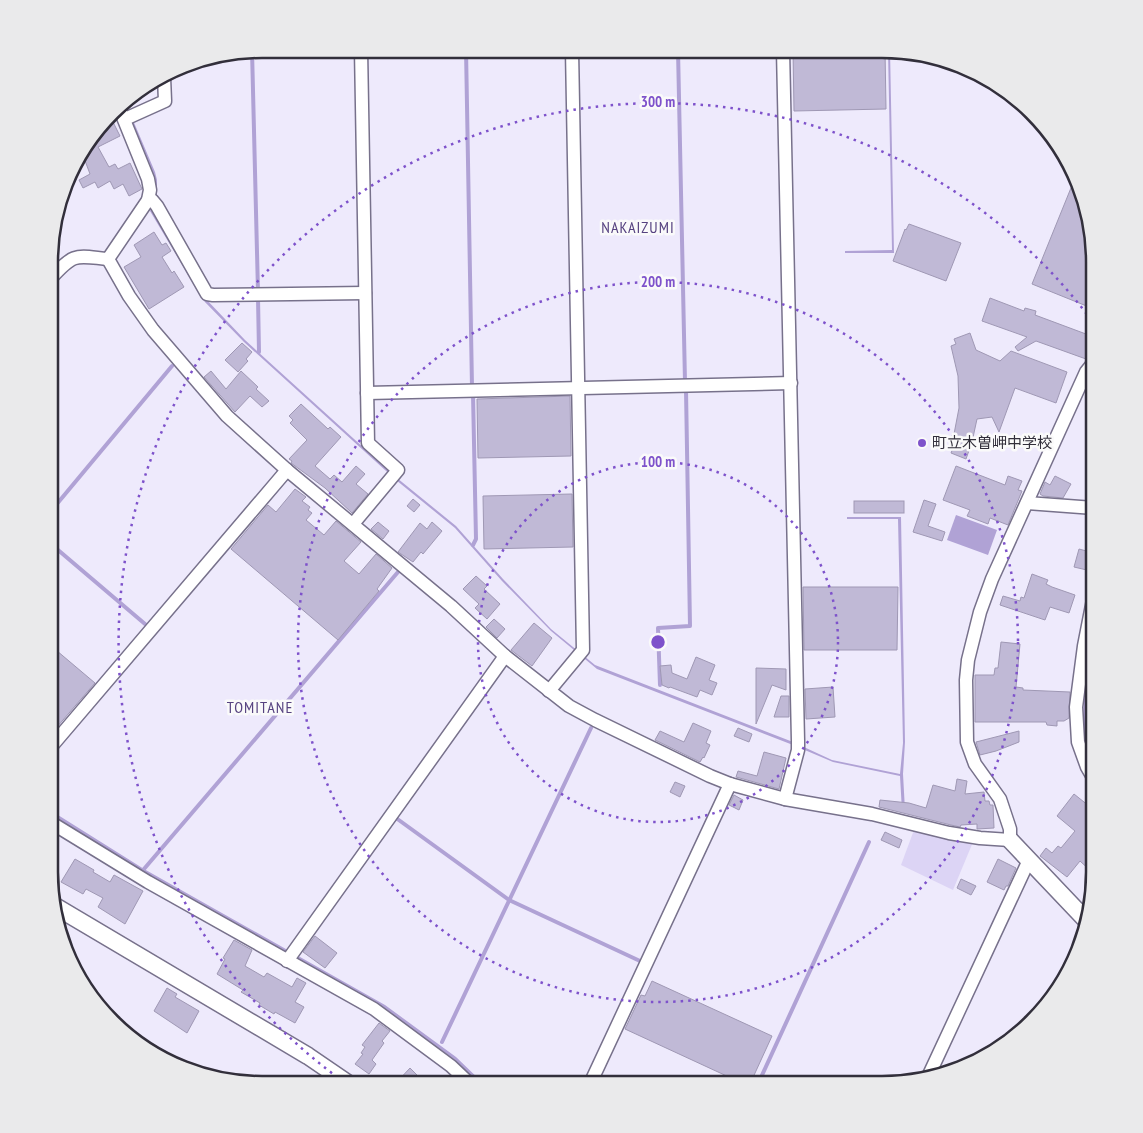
<svg xmlns="http://www.w3.org/2000/svg" width="1143" height="1133" font-family="'PT Sans Narrow','Noto Sans JP',sans-serif">
	<rect width="100%" height="100%" fill="#eeeafc"/>
	<!-- green -->
	<path fill="#dcd4f5" d="M914,830L973,842L953,890L901,865Z"/>
	<!-- water -->
	<g fill="#b0a2d5">
		<path d="M888,50H890L894,253H845V251L892,250Z"/>
		<path d="M124,99L155,172L157,180V199L205,298L245,340L397,478L456,526L503,579L551,629L595,665L793,742L832,760L900,774L903,743L898,519H847V517H901L905,742L903,774L905,810L902,811L900,776L833,762L793,745L597,669L551,631L502,581L455,528L396,480L244,342L203,300L150,211L155,199L156,182L122,101Z"/>
		<path d="M956,515L997,530L988,555L947,540Z"/>
		<path d="M1094,638V665L1087,711V731L1094,756V765C1073,731 1088,676 1094,638Z"/>
		<path d="M50,810L144,869L385,1005L456,1057L484,1084H479L455,1060L383,1008L143,872L50,814Z"/>
	</g>
	<g fill="none" stroke-linecap="round" stroke-linejoin="round">
		<!-- stream -->
		<g stroke="#b0a2d5" stroke-width="4">
			<path d="M466,49L472,387"/>
			<path d="M252,50L258,292"/>
			<path d="M678,50L685,382"/>
			<path d="M258,298L259,352"/>
			<path d="M473,394L476,539L473,545"/>
			<path d="M51,511L172,366"/>
			<path d="M51,544L145,624"/>
			<path d="M660,685L658,628L690,626L686,390"/>
			<path d="M396,818L509,900L640,961"/>
			<path d="M144,869L398,572"/>
			<path d="M442,1042L591,728"/>
			<path d="M758,1084L869,842"/>
		</g>
	</g>
	<!-- building -->
	<g fill="#c0b9d6" stroke="#9f98b4">
		<path d="M793,50H885L886,109L794,111Z"/>
		<path d="M110,116L120,136L98,147L109,167L115,164L118,169L130,163L142,189L129,196L123,184L114,189L110,181L98,188L95,182L83,188L79,180L90,174L84,158L88,155L83,147Z"/>
		<path d="M1075,178L1083,193L1094,248V309L1032,284Z"/>
		<path d="M909,224L961,243L946,281L893,261L905,229L906,230Z"/>
		<path d="M154,232L162,245L166,243L171,251L162,257L172,273L174,271L184,287L149,309L124,267L141,257L134,245Z"/>
		<path d="M990,298L1024,311L1025,308L1036,311L1035,315L1094,337L1087,358L1086,359L1036,341L1018,351L1015,347L1027,337L982,321Z"/>
		<path d="M970,333L976,350L1000,361L1011,351L1067,372L1056,403L1015,388L999,432L992,417L977,419L972,442L966,459L951,453L953,448L949,447L954,434L959,408L958,376L951,346L956,344L954,339Z"/>
		<path d="M242,343L252,352L246,359L248,361L238,372L225,360Z"/>
		<path d="M211,371L226,389L241,371L258,387L256,389L269,401L262,407L250,396L235,412L204,377Z"/>
		<path d="M570,396L571,456L478,458L477,399Z"/>
		<path d="M301,404L328,429L330,427L341,437L315,466L330,479L334,475L342,482L356,466L365,474L356,484L368,494L352,513L325,488L291,463L292,461L289,459L307,440L290,423L293,420L289,416Z"/>
		<path d="M956,466L1005,485L1008,476L1022,481L1018,490L1022,491L1008,525L990,518L988,524L967,516L970,510L943,500Z"/>
		<path d="M1055,476L1071,484L1063,498L1043,496L1040,494L1045,482L1050,485Z"/>
		<path d="M295,489L306,497L302,501L310,507L308,510L312,513L306,520L324,535L336,521L361,542L344,561L359,574L376,554L392,568L377,589L379,591L338,640L231,549L268,505L276,512Z"/>
		<path d="M572,494L573,547L484,549L483,496Z"/>
		<path d="M413,499L420,505L414,512L407,506Z"/>
		<path d="M924,500L936,504L928,526L945,532L942,541L913,532Z"/>
		<rect x="854" y="501" width="50" height="12"/>
		<path d="M378,522L389,531L383,539L371,529Z"/>
		<path d="M432,522L442,531L423,554L421,552L413,562L398,552L420,523L427,529Z"/>
		<path d="M1079,549L1094,553L1091,571L1074,567Z"/>
		<path d="M1032,574L1048,580L1046,584L1052,587L1075,595L1069,613L1050,607L1045,620L1000,605L1003,596L1020,601L1021,597L1024,598Z"/>
		<path d="M476,576L487,586L484,589L500,604L487,619L475,608L479,604L463,589Z"/>
		<path d="M803,587H898L897,650H804Z"/>
		<path d="M494,619L505,629L497,638L486,627Z"/>
		<path d="M534,623L552,638L532,666L511,650Z"/>
		<path d="M1001,642L1020,644L1016,687L1023,688V690L1070,692L1069,718L1064,721H1057V726L1047,725L1046,722H975V675H994L995,668H998Z"/>
		<path d="M50,645L95,683L50,735Z"/>
		<path d="M696,657L715,665L709,680L717,683L712,695L700,690L697,697L670,687L669,688L662,685L660,666L671,665L672,673L687,679Z"/>
		<path d="M756,668L786,669V690L772,685L756,724Z"/>
		<path d="M833,687L835,717L806,719L805,689Z"/>
		<path d="M781,696H789V717H774Z"/>
		<path d="M693,723L711,731L706,743L710,745L704,758L703,757L700,762L655,740L660,731L684,742Z"/>
		<path d="M738,728L752,734L749,742L734,736Z"/>
		<path d="M1019,731V742L996,751L980,755L976,742Z"/>
		<path d="M764,752L786,758L779,789L736,777L738,771L757,776Z"/>
		<path d="M957,779L967,781L965,794L984,792L985,801H989L990,805H993L994,828L977,829V824L961,825L960,827L951,825L879,807L880,800L909,803L926,808L933,785L955,791Z"/>
		<path d="M675,782L685,786L680,797L670,792Z"/>
		<path d="M1074,794L1094,810V874L1080,861L1067,877L1040,856L1046,848L1052,853L1058,846L1061,848L1075,831L1057,816Z"/>
		<path d="M734,795L743,800L739,810L729,805Z"/>
		<path d="M885,832L902,840L899,848L881,840Z"/>
		<path d="M75,859L94,870L93,872L110,882L114,875L143,891L125,924L98,907L103,898L86,889L83,894L61,882Z"/>
		<path d="M998,859L1016,868L1008,886H1006L1004,890L987,882Z"/>
		<path d="M961,879L976,886L971,895L957,888Z"/>
		<path d="M315,936L337,953L325,968L303,952Z"/>
		<path d="M234,940L252,950L245,966L264,977L267,973L292,987L297,978L306,983L295,1002L304,1007L295,1023L275,1012L274,1014L259,1005L260,1003L241,992L243,990L217,974L225,959L223,958Z"/>
		<path d="M652,981L772,1036L750,1084H744L625,1029L641,995L645,996Z"/>
		<path d="M167,988L177,994L175,997L199,1011L187,1033L154,1011Z"/>
		<path d="M379,1023L390,1031L382,1041L384,1043L372,1060L376,1064L369,1074L355,1064L363,1054L361,1053L365,1047L362,1045Z"/>
		<path d="M410,1068L426,1084H395Z"/>
	</g>
	<g fill="none" stroke-linecap="round" stroke-linejoin="round">
		<defs>
			<g id="minor">
				<path d="M783,50L798,741V750L785,799"/>
				<path d="M125,119L165,101L164,77"/>
				<path d="M148,200H152L157,206L207,294L213,295L365,293"/>
				<path d="M108,259L129,296L153,330L227,416L287,470L451,606L505,656L569,706L595,720L710,776L730,784L785,799L872,814L949,833L980,838L1010,840V829L1000,799L975,764L967,742L966,680L968,660L980,612L992,579L1086,372L1094,362"/>
				<path d="M108,259L148,200L150,190L148,179L118,105"/>
				<path d="M52,277C75,252 76,256 108,259"/>
				<path d="M367,393L791,383"/>
				<path d="M1027,503L1094,508"/>
				<path d="M353,524L398,470L368,443L361,49"/>
				<path d="M1094,595L1084,646L1076,707L1078,742L1087,767L1094,779"/>
				<path d="M549,691L583,650L572,50"/>
				<path d="M50,748L287,470"/>
				<path d="M50,822L148,882L374,1009L451,1066L470,1084"/>
				<path d="M287,961L505,656"/>
				<path d="M928,1077L1029,860"/>
				<path d="M590,1084L730,784"/>
			</g>
			<g id="tertiary">
				<path d="M1010,840L1084,918"/>
				<path d="M53,905L308,1056L349,1084"/>
			</g>
		</defs>
		<!-- minor casing -->
		<use href="#minor" stroke="#77718b" stroke-width="15"/>
		<!-- tertiary casing -->
		<use href="#tertiary" stroke="#77718b" stroke-width="19"/>
		<!-- minor -->
		<use href="#minor" stroke="#fff" stroke-width="12"/>
		<!-- tertiary -->
		<use href="#tertiary" stroke="#fff" stroke-width="16"/>
	</g>
	<!-- distance rings -->
	<g fill="none" stroke="#7e52cb" stroke-width="2.5" stroke-dasharray="2.5 5">
		<circle cx="658" cy="642" r="180"/>
		<circle cx="658" cy="642" r="360"/>
		<path d="M344 1082A540 540 0 1 1 1092 321"/>
	</g>
	<!-- markers -->
	<circle fill="#7e52cb" stroke="#fafafa" stroke-width="2" cx="922" cy="443" r="5"/>
	<g text-anchor="middle" stroke-width="5" stroke-linejoin="round" paint-order="stroke">
		<!-- poi labels -->
		<g font-size="15" fill="#322f3b" stroke="#fafafa" text-anchor="start">
			<text x="932" y="448">町立木曽岬中学校</text>
		</g>
		<!-- neighbourhood labels -->
		<g font-size="16" letter-spacing="1" fill="#564280" stroke="#fafafa">
			<text x="638" y="233">NAKAIZUMI</text>
			<text x="260" y="713">TOMITANE</text>
		</g>
	</g>
	<!-- crop -->
	<path d="M0 0H1143V1133H0ZM262 58H882A204 204 0 0 1 1086 262V872A204 204 0 0 1 882 1076H262A204 204 0 0 1 58 872V262A204 204 0 0 1 262 58Z" fill="#eaeaeb" fill-rule="evenodd"/>
	<path fill="none" stroke="#322f3b" stroke-width="2.5" d="M262 58H882A204 204 0 0 1 1086 262V872A204 204 0 0 1 882 1076H262A204 204 0 0 1 58 872V262A204 204 0 0 1 262 58Z"/>
	<circle cx="658" cy="642" r="8" fill="#7e52cb" stroke="#fafafa" stroke-width="2.5"/>
	<g font-size="15" text-anchor="middle" font-weight="bold" fill="#7e52cb" stroke="#fafafa" stroke-width="5" stroke-linejoin="round" paint-order="stroke">
		<text x="658" y="107">300 m</text>
		<text x="658" y="287">200 m</text>
		<text x="658" y="467">100 m</text>
	</g>
</svg>
